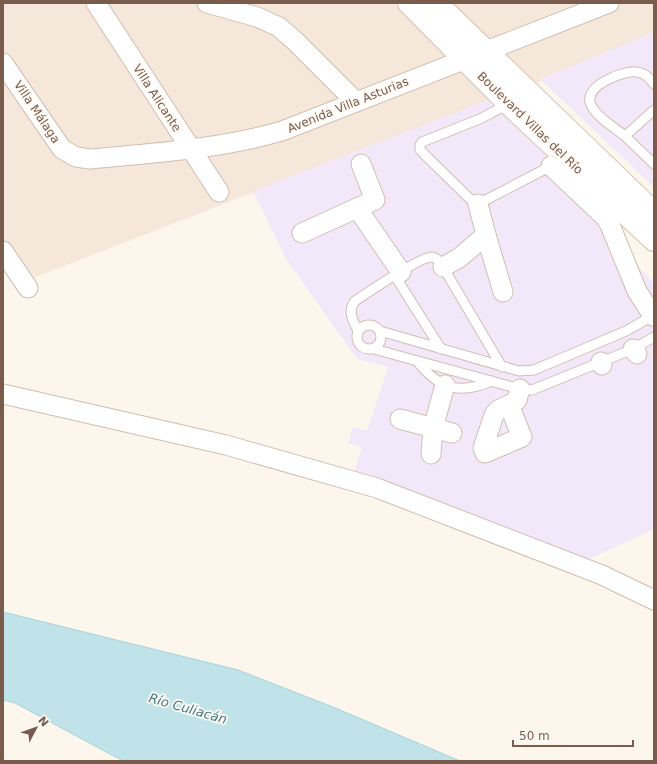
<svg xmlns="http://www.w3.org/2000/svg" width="657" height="764" font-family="'DejaVu Sans',sans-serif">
	<rect width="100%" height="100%" fill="#fdf6ec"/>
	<!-- residential -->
	<path fill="#f5e8da" d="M3,3H654V37L15,285L3,266Z"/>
	<!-- education -->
	<g fill="#f3e8fa">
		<path d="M654,32V187L540,79Z"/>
		<path d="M488,100L614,221L628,256L654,283V529L585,561L353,476L362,448L348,443L353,427L367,431L388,367L357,359L285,257L253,191Z"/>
	</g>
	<!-- water -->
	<path fill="#bfe3e8" stroke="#a5d3da" d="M3,612L238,670L333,707L460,761H123L15,703L3,700Z"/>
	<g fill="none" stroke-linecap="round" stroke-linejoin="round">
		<defs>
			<g id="lane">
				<path d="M508,104L482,118L422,142L420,145V150L472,201L478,204L553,165"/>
				<path d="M654,110L625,136L654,164"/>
				<path d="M625,136C614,127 594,116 590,102C586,85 624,70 637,72C645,73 649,78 654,84"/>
				<path d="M395,276L441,349"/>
				<circle cx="369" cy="337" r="12"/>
				<path d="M358,331C353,320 347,312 355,301C367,293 421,256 432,257C438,258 441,263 443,267L502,367"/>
				<path d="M380,331L519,371L534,370L626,331L654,315"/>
				<path d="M374,349L520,389L532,390L633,349L654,337"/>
				<path d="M417,361C439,389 459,395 492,381"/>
			</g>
			<g id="street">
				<path d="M96,3L219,192"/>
				<path d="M207,3L257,17L279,27L295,41L356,102"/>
				<path d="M3,63L62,149L76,157L90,159C155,153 220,149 282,131L609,3"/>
				<path d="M551,166L605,217L610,225L637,291L653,316"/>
				<path d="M478,204L486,235L503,292"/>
				<path d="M357,208L375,200L361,164"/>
				<path d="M302,233L357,208L401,272"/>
				<path d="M3,251L28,288"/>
				<path d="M443,267L459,258L486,235"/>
				<path d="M633,349L637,354"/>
				<path d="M601,362L602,365"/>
				<path d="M3,394L226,445L377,488L602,575L654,600"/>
				<path d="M509,405L498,410L494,415L483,448L485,453L522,437L509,405L517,400L520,389"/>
				<path d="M400,419L452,433"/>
				<path d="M431,454L433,428L445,385"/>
			</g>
			<g id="secondary">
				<path d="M409,3L509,104L654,240"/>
				<path d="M436,3L654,213"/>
			</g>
		</defs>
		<!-- lane casing -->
		<use href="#lane" stroke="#d1beb0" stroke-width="11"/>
		<!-- street casing -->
		<use href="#street" stroke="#d1beb0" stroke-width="21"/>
		<!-- secondary casing -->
		<use href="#secondary" stroke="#d6c0b0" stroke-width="24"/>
		<!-- lane -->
		<use href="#lane" stroke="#fff" stroke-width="9"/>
		<!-- street -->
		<use href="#street" stroke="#fff" stroke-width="19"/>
		<!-- secondary -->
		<use href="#secondary" stroke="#fff" stroke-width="22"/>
	</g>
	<g text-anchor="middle" stroke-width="3.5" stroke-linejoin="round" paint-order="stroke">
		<!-- street labels -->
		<g font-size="12" fill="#7a5c4d" stroke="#fffaf3">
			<text transform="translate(157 98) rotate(57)" y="4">Villa Alicante</text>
			<text transform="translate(348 105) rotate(-22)" y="4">Avenida Villa Asturias</text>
			<text transform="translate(37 112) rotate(56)" y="4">Villa Málaga</text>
			<text transform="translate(530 123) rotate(44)" y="4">Boulevard Villas del Río</text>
		</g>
		<!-- water labels -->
		<g font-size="13" font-style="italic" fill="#437c86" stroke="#fffaf3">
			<text transform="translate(188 708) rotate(16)" y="5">Río Culiacán</text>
		</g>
	</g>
	<!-- border -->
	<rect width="657" height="764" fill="none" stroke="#7a5c4d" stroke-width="8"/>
	<!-- north arrow -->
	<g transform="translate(36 728) rotate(49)" stroke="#fffaf3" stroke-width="3" paint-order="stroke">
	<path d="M0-3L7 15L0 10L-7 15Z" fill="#7a5c4d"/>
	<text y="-6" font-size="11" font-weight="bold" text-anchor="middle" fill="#7a5c4d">N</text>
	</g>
	<!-- scale -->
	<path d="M513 740v6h120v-6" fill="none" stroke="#7a5c4d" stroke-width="2"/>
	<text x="519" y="740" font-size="12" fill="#7a5c4d" stroke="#fffaf3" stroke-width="3" paint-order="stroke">50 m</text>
</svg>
